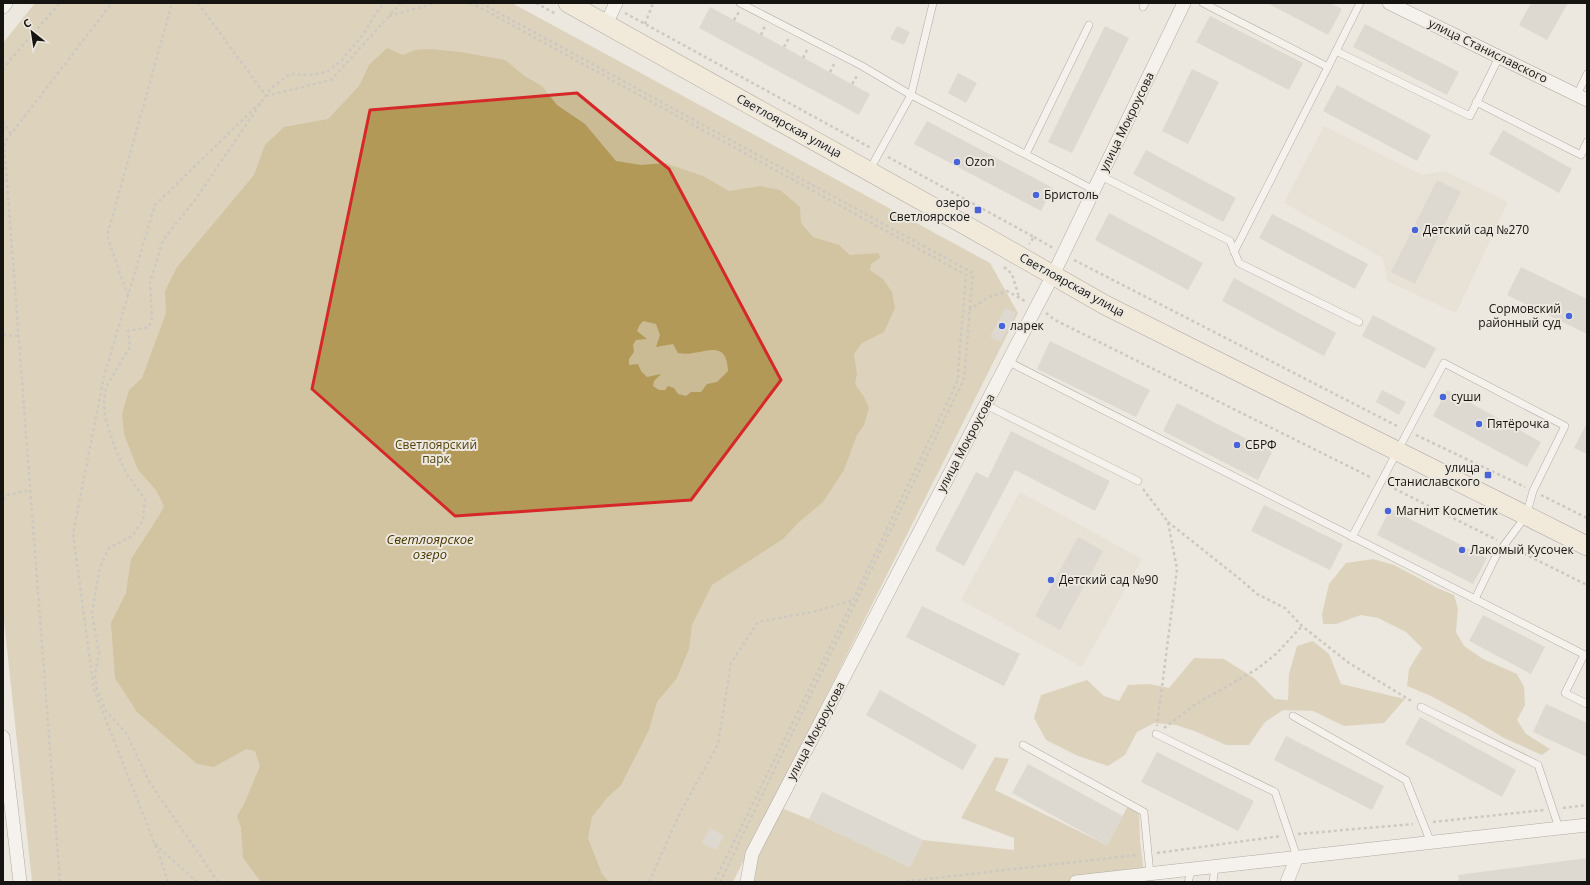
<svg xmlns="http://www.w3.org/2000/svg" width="1590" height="885" font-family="'Open Sans',sans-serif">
	<rect width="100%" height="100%" fill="#ece8df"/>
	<!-- built -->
	<g fill="#e1dbcb">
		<path d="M1324,126L1422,175L1444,171L1508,202L1456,313L1387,281L1383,258L1284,203Z"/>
		<path d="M1020,492L1142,559L1082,667L961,600Z"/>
	</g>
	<!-- green -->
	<g fill="#cabb95">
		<path d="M35,3H512L990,263L1018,313L733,882H32L3,611V43Z"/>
		<path d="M1373,559L1394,565L1437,588L1454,595L1458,609L1456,632L1464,646L1483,659L1517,674L1524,687L1525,705L1517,720L1526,734L1550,749L1542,755L1504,738L1466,715L1431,696L1407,686L1409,669L1422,648L1406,632L1378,618L1361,615L1336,624H1323L1322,614L1329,584L1346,563Z"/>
		<path d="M1313,641L1329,654L1341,684L1405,699L1384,723L1344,726L1313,711L1283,710L1265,722L1249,745H1226L1197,732L1176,725L1154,723L1137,732L1125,755L1108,766L1078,756L1046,740L1034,718L1041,695L1087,680L1104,696L1119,701L1128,685L1149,684L1169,688L1194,658L1224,659L1254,678L1275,699L1288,700L1289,674L1297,646Z"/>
		<path d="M995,757L1009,759L995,790L1107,845L1128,806L1139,812L1140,841L1145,882H753L756,856L781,808L809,819L910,867L923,840L1014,850V838L961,818Z"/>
	</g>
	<!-- water -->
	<path fill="#b29958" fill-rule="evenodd" d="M387,48L403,55L415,50L429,49L461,52L505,60L526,77L542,86L557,105L585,124L616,161L641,165L665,163L703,176L729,191L760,186L780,190L800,207L801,223L813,237L839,245L850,255L879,253L880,258L871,264L870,270L883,279L892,292L895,308L884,332L862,343L854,354L857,374L855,384L864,397L869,408L864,425L857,435L844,470L823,502L798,523L783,539L712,585L692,625L689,649L677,678L657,702L649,730L621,785L607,798L592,817L588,838L602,874L609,882H261L243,858L241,828L237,816L244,804L260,766L255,751L246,749L214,767L197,764L137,712L115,678L111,623L126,593L131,559L160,514L164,506L156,490L138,470L124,434L122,414L129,390L142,378L166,313L165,291L177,267L254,175L265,145L284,127L328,119L359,86L369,65ZM643,321L656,324L660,335L656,347L673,344L678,353C699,358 727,334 728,371L717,382L707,384L701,392H691L686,396L678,394L674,388L668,386L665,390H659L653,386L654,381L661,374L647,377L641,371L638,364L629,365V359L634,352L633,345L636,340L647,339L637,331L639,326Z"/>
	<!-- building -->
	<g fill="#ccc8bf">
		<path d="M1267,3H1330L1342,9L1328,35Z"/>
		<path d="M1531,3H1568L1547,40L1519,25Z"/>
		<path d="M710,7L870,94L859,115L699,28Z"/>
		<path d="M1210,16L1303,63L1289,90L1196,42Z"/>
		<path d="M1365,24L1459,72L1447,95L1353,47Z"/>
		<path d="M897,26L910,32L904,45L890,39Z"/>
		<path d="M1105,26L1129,38L1072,153L1048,142Z"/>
		<path d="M1192,69L1219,82L1188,144L1162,131Z"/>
		<path d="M958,73L977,83L966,103L948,93Z"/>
		<path d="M1337,85L1431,135L1417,161L1323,111Z"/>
		<path d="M927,121L1053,188L1041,211L914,144Z"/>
		<path d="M1503,130L1572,169L1559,193L1489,154Z"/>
		<path d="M1146,150L1236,198L1223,222L1133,174Z"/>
		<path d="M1437,180L1461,192L1415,284L1391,272Z"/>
		<path d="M1109,213L1203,263L1188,290L1095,240Z"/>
		<path d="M1272,214L1368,264L1355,289L1259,238Z"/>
		<path d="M1521,267L1587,299V334L1507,295Z"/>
		<path d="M1234,278L1336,333L1324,356L1222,301Z"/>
		<path d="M1005,308L1016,313L1001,342L990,337Z"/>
		<path d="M1373,315L1436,348L1425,369L1362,336Z"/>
		<path d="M1050,341L1150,390L1136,417L1037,369Z"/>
		<path d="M1382,390L1406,402L1399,415L1376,402Z"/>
		<path d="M1447,390L1541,442L1527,467L1433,416Z"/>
		<path d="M1177,403L1272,452L1258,480L1163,431Z"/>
		<path d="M1587,423V454L1574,448Z"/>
		<path d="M1011,431L1110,481L1095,511L1015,470L964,566L935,550L976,472L988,478Z"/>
		<path d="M1264,505L1343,544L1330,570L1251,531Z"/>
		<path d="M1390,509L1487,558L1473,584L1377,535Z"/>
		<path d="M1078,537L1103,551L1060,630L1035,616Z"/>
		<path d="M922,606L1020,654L1004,686L906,637Z"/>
		<path d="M1483,615L1545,647L1531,674L1469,641Z"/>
		<path d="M880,690L977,745L963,770L866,715Z"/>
		<path d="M1546,704L1587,723V757L1533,732Z"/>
		<path d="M1420,717L1516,770L1502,797L1405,744Z"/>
		<path d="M1286,736L1384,786L1372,810L1274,760Z"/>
		<path d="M1157,752L1254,801L1238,831L1141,782Z"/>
		<path d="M1028,764L1123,816L1107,845L1012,793Z"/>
		<path d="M822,792L923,840L910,867L809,819Z"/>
		<path d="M710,828L724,836L716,850L702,843Z"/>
		<path d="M1587,858V882H1459L1458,875Z"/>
	</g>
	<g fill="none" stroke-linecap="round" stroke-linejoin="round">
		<defs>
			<g id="service">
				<path d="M740,3L862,66L911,95L1094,190"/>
				<path d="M1203,3L1328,67L1360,3"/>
				<path d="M1143,7L1145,3"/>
				<path d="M1336,51L1470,116L1499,57"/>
				<path d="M1577,95L1587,74"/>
				<path d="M1476,102L1581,155L1587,142"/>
				<path d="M1026,154L1089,25"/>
				<path d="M869,171L911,95L933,3"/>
				<path d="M1101,176L1230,241L1239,263L1359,322"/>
				<path d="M1234,252L1328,67"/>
				<path d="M1009,362L1587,656"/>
				<path d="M986,405L1138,481"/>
				<path d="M1352,537L1444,363L1565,426L1533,491L1526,516L1496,556L1475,599"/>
				<path d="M1584,655L1565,693L1587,704"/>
				<path d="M1421,707L1538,765L1559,828"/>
				<path d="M1293,716L1406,780L1431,843"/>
				<path d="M1156,734L1275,792L1297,857"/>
				<path d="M1023,745L1144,812L1150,874"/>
				<path d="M1188,882L1192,869"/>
				<path d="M1213,882L1215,867"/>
			</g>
			<g id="minor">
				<path d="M1389,3L1587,100"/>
				<path d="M3,7L6,3"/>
				<path d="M606,24L616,3"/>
				<path d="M3,737L20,882"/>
				<path d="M747,882L752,854L1053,275L1184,3"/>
				<path d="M1076,882L1587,825"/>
				<path d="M1287,882L1297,857"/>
			</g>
			<path id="secondary" d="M568,3L967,226L1105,305L1587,546"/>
		</defs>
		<!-- service casing -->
		<use href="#service" stroke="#68655d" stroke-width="8"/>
		<!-- minor casing -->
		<use href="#minor" stroke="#68655d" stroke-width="14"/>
		<!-- secondary casing -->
		<use href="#secondary" stroke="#68655d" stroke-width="20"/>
		<!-- path -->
		<g stroke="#a6a39c" stroke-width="2.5" stroke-dasharray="3 3" stroke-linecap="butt">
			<path d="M198,3L266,96"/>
			<path d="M470,3L481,8L966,275C964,311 959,345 958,380L853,600L714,882"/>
			<path d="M481,3L973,273L964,379L720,882"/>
			<path d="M536,3L556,14"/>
			<path d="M625,13L871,148"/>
			<path d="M389,16L436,3"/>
			<path d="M734,20L739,12"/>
			<path d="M645,24L653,3"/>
			<path d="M761,35L765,26"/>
			<path d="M784,47L789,38"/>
			<path d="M803,58L808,48"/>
			<path d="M3,70L10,60L60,3"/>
			<path d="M830,72L835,62"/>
			<path d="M852,84L858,74"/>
			<path d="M266,96L331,80L401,3"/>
			<path d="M3,121L11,134"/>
			<path d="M888,157L1034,237L1029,244"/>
			<path d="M1034,237L1053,248"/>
			<path d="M1074,260L1399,427"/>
			<path d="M1004,267L1012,274L1019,297"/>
			<path d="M128,296L107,236L172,3"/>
			<path d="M969,310L989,297L1007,291L1025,301"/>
			<path d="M1046,313L1055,320L1372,478"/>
			<path d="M3,335L18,336"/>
			<path d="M1416,435L1525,487"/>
			<path d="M1389,486L1497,540"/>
			<path d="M1143,489L1168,522L1177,569L1157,726"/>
			<path d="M1541,495L1587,518"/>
			<path d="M3,500L8,495L30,490"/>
			<path d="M1168,522L1241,580L1257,594L1285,608L1302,626L1349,663L1413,702"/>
			<path d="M1513,548L1587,585"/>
			<path d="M1164,728L1196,704L1257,669L1276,654L1302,626"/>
			<path d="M1563,808L1587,805"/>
			<path d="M1433,822L1544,810"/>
			<path d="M1298,834L1413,824"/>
			<path d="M155,844L197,882"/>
			<path d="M1157,853L1281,836"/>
			<path d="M60,882L4,143L112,3"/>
			<path d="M168,882L160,857L94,690L73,534L104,376L155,205L262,101"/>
			<path d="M218,882L150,783L126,733L106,711L97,689L95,675L99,653L92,613L100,567L109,548L132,536L143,520L145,499L126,473L115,448L105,417L104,401L106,387L130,347L128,331L149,327L152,318L150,283L163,240L195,200L271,88L290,74L310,75L327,72L342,60L362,36L379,9L385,3"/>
			<path d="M649,882L679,815L718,744L731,663L758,622L817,611L853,600"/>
			<path d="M900,882L1138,855"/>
		</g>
		<!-- service -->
		<use href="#service" stroke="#fff" stroke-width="7"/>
		<!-- minor -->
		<use href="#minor" stroke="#fff" stroke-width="13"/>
		<!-- secondary -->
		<use href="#secondary" stroke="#f6edd5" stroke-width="19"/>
	</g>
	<!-- marked area -->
	<path d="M0 0H1590V885H0ZM577,93L669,169L781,380L691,500L455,516L312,389L370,110Z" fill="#ece8df" fill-opacity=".55" fill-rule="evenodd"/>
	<path fill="none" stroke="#d62828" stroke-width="3" stroke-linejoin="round" d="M577,93L669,169L781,380L691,500L455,516L312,389L370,110Z"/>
	<!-- markers -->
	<g fill="#4765d9" stroke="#ece8df" stroke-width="1.5">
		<circle cx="957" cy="162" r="4"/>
		<circle cx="1036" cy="195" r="4"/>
		<rect x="974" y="206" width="8" height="8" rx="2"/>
		<circle cx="1415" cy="230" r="4"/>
		<circle cx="1569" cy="316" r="4"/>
		<circle cx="1002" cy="326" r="4"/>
		<circle cx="1443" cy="397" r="4"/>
		<circle cx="1479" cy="424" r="4"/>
		<circle cx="1237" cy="445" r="4"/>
		<rect x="1484" y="471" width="8" height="8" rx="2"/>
		<circle cx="1388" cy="511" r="4"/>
		<circle cx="1462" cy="550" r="4"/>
		<circle cx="1051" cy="580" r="4"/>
	</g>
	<g text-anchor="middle" stroke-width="4" stroke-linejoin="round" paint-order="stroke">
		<!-- street labels -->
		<g font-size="12" fill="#161411" stroke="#ece8df">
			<text transform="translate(1488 51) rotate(26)" y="4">улица Станиславского</text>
			<text transform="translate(1127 122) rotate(-64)" y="4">улица Мокроусова</text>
			<text transform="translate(789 126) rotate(29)" y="4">Светлоярская улица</text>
			<text transform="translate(1072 285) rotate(29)" y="4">Светлоярская улица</text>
			<text transform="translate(966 443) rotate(-62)" y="4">улица Мокроусова</text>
			<text transform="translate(816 731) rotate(-62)" y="4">улица Мокроусова</text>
		</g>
		<!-- poi labels -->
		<g font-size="12" fill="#161411" stroke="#ece8df" text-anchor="start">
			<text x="965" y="166">Ozon</text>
			<text x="1044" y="199">Бристоль</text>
			<text x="970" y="207" text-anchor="end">озеро<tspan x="970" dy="14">Светлоярское</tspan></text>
			<text x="1423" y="234">Детский сад №270</text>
			<text x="1561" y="313" text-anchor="end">Сормовский<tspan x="1561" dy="14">районный суд</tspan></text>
			<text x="1010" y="330">ларек</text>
			<text x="1451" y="401">суши</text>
			<text x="1487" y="428">Пятёрочка</text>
			<text x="1245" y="449">СБРФ</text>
			<text x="1480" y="472" text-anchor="end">улица<tspan x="1480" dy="14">Станиславского</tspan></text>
			<text x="1396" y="515">Магнит Косметик</text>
			<text x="1470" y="554">Лакомый Кусочек</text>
			<text x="1059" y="584">Детский сад №90</text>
		</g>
		<!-- park labels -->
		<g font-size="12" fill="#513f09" stroke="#ece8df">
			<text x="436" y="449">Светлоярский<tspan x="436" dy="14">парк</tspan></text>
		</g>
		<!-- water labels -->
		<g font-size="13" font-style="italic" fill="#493700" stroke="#ece8df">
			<text x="430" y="544">Светлоярское<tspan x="430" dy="15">озеро</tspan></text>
		</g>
	</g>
	<!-- border -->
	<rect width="1590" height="885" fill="none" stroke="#161411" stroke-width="8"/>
	<!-- north arrow -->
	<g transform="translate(32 32) rotate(330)" stroke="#ece8df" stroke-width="3" paint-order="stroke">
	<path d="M0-3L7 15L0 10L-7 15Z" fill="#161411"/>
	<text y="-6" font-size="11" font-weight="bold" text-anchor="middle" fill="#161411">С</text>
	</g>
</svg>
